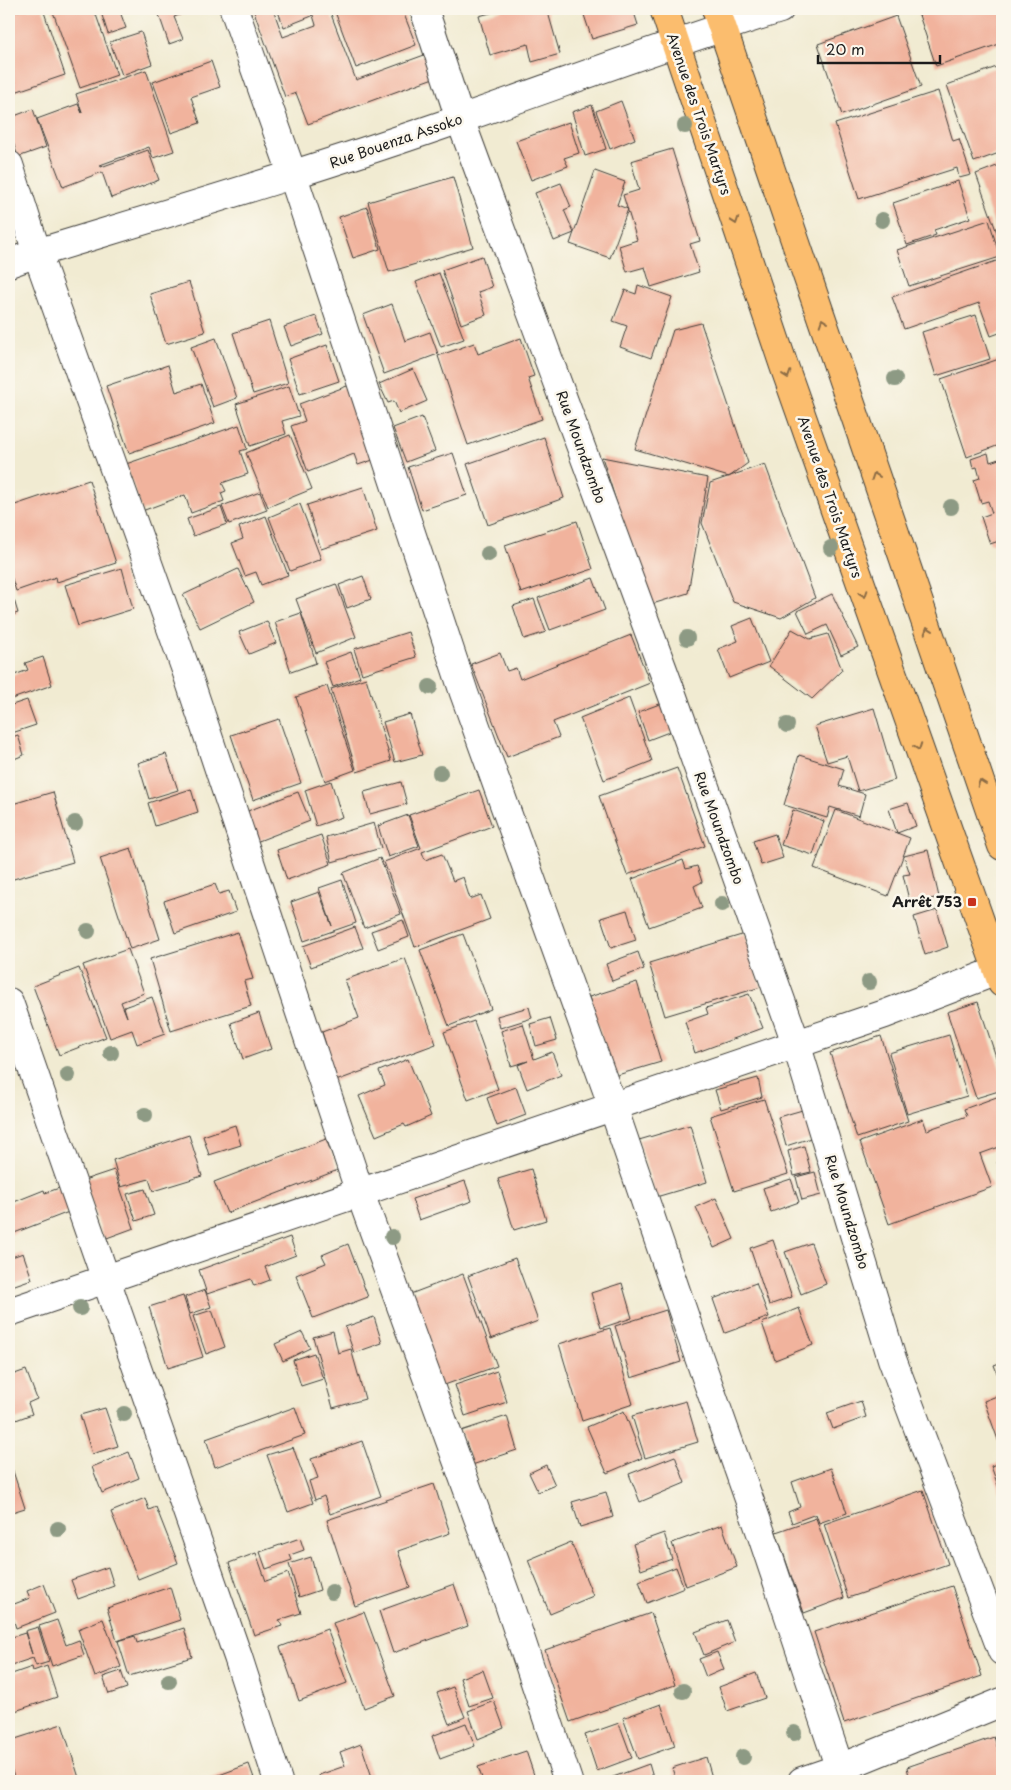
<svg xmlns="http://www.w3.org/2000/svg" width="1011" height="1790" font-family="'Playpen Sans',sans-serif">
	<rect width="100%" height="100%" fill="#fbf7ec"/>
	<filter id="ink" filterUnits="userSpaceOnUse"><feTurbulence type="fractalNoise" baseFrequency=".02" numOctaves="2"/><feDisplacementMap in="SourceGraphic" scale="10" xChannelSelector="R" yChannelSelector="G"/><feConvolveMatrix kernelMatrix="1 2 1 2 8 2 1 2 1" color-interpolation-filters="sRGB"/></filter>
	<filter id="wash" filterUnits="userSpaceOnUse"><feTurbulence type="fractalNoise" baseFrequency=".0096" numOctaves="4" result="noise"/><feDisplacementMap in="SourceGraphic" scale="20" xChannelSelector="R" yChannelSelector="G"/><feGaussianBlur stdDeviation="1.12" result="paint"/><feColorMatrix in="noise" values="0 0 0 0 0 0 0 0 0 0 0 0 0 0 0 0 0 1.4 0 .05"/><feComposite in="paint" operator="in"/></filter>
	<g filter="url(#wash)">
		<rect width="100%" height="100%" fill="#f1ebd2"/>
		<g id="blocks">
			<!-- building -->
			<g fill="#f1b39d">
				<path d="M24,9H43L65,75L9,94V14Z"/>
				<path d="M52,9H94L117,75L80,88Z"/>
				<path d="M100,9H119L126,28L108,34Z"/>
				<path d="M157,9H195L174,17L183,39L169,44Z"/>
				<path d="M253,9H273L283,37L316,25L311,9H329L356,80L427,54L436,77L308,124L296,93L285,97Z"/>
				<path d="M277,9H310L312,16L284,27Z"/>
				<path d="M334,9H402L416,45L356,68Z"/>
				<path d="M505,9H547L560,54L532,62L528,44L490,55L479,16Z"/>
				<path d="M582,9H633L638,25L592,39Z"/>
				<path d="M917,9H1002V43L936,66Z"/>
				<path d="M896,16L921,87L842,115L818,44Z"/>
				<path d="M141,32L152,64L122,75L110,42Z"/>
				<path d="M211,61L220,87L191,97L200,123L171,133L153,82Z"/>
				<path d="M1002,65V152L974,162L947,85Z"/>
				<path d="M146,70L174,151L153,158L149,147L100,165L101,167L148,150L159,180L111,198L102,172L63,187L37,119L78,104L82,113L76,94Z"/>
				<path d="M938,91L953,141L959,139L971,175L959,178L957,168L859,199L835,124Z"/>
				<path d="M621,101L635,139L610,149L596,111Z"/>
				<path d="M592,105L606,149L585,156L572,112Z"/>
				<path d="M33,109L46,147L18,157L9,130V118Z"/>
				<path d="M569,122L579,153L564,158L568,166L531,180L516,141Z"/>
				<path d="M672,149L700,241L690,244L699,272L651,287L645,267L627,272L619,246L637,240L623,195L639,190L631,161Z"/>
				<path d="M1002,164V247L976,174Z"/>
				<path d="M595,171L625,182L617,205L628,209L610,258L570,244Z"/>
				<path d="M453,177L473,247L389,272L368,202Z"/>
				<path d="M958,181L970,218L934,230L936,235L907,245L893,203Z"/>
				<path d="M561,183L571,207L564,210L574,233L554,241L535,193Z"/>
				<path d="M367,207L380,249L353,258L339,217Z"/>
				<path d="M989,220L1000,257L909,286L897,250Z"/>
				<path d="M482,256L492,287L478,292L486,315L461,324L442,270Z"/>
				<path d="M1002,259V332L991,336L979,303L904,329L892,297Z"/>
				<path d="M439,273L464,339L441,347L416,282Z"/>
				<path d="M189,282L205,332L166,344L150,294Z"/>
				<path d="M638,285L672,297L651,358L620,347L627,326L613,321L625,290L636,294Z"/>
				<path d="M392,304L405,341L430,332L438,354L384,374L363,315Z"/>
				<path d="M976,315L990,359L936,376L922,332Z"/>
				<path d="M316,316L323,334L291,346L284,327Z"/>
				<path d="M269,321L288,383L253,394L233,333Z"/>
				<path d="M701,323L748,463L729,477L635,449L673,330Z"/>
				<path d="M216,338L237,398L213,407L191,347Z"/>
				<path d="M521,338L534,376L528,378L542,419L468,445L438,356L474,343L478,354Z"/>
				<path d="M327,345L339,381L300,394L288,359Z"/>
				<path d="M1002,358V444L967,457L941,379Z"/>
				<path d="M168,365L176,392L201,384L215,423L129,453L106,386Z"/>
				<path d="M413,369L427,401L399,413L394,401L388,403L379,384Z"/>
				<path d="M355,383L382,457L358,465L354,454L308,472L291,426L305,421L299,404Z"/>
				<path d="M289,386L299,416L282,421L286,434L250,446L236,404Z"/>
				<path d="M422,417L435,451L406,462L393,428Z"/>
				<path d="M239,425L247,449L240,451L248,474L222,483L226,491L221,493L224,501L191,513L185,495L142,511L126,464Z"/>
				<path d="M290,435L312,489L268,507L246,453Z"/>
				<path d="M544,437L564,498L488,525L467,464Z"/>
				<path d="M453,453L467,495L422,510L408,467Z"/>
				<path d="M988,453L990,462L1002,458V540L990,544L981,517L992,513L988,501L981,503L974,480L980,478L977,467L973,468L971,459Z"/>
				<path d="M602,457L708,478L688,593L649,605Z"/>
				<path d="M765,464L815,598L781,618L733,602L702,523L710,483Z"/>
				<path d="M89,480L116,563L57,582L56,577L16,591L9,570V507Z"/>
				<path d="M9,483L15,501L9,504Z"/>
				<path d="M363,487L377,531L321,549L307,505Z"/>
				<path d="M260,492L267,510L229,524L222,506Z"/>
				<path d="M300,504L321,559L290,571L269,517Z"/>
				<path d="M221,507L227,524L193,536L187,519Z"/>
				<path d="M266,516L288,575L261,585L256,572L245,576L232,543L243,539L239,527Z"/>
				<path d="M577,521L593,569L521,593L505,545Z"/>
				<path d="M122,568L133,609L78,626L65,585Z"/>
				<path d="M238,569L254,602L200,628L183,595Z"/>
				<path d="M363,576L371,599L347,608L339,585Z"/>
				<path d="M593,578L605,610L550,630L538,598Z"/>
				<path d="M336,584L356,637L316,653L296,599Z"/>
				<path d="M832,594L858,647L841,655L827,625L808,634L797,611Z"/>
				<path d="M534,599L546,632L524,639L513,606Z"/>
				<path d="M14,600L18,613L9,616V602Z"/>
				<path d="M301,613L316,663L291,672L275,622Z"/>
				<path d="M752,618L769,662L729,678L718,649L738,641L732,626Z"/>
				<path d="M267,621L276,643L249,654L239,632Z"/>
				<path d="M792,629L810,639L828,634L842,670L812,699L769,666Z"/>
				<path d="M408,632L416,657L362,674L354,649Z"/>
				<path d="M631,635L650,683L553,722L559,737L507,757L471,664L500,653L507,671L516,668L520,679Z"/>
				<path d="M351,652L360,677L333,687L324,662Z"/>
				<path d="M43,657L52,685L9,700V677L28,670L25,663Z"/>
				<path d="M366,678L391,761L357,772L331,689Z"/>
				<path d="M327,686L355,770L325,781L296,697Z"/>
				<path d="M629,698L652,761L604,780L580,718Z"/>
				<path d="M27,700L36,725L9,734V706Z"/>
				<path d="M665,702L674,730L648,740L638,712Z"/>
				<path d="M874,708L895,780L858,791L847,756L827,762L815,726Z"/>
				<path d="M410,714L422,755L395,762L383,722Z"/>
				<path d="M279,719L301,783L253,800L231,735Z"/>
				<path d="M18,735L24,755L9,761V738Z"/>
				<path d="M166,754L178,790L149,799L138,763Z"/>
				<path d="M799,755L844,769L839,786L865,794L859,816L830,807L827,818L784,805Z"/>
				<path d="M677,768L705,846L627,875L599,796Z"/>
				<path d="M331,781L342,817L316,826L305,790Z"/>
				<path d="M401,782L407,804L370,814L364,792Z"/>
				<path d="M191,789L198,812L155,826L148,803Z"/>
				<path d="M479,790L492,826L422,852L425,860L442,854L453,881L463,877L470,899L481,895L490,919L415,947L384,862L421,848L409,815Z"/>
				<path d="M53,792L73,862L10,880L9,805Z"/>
				<path d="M298,792L310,821L256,842L245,812Z"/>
				<path d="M908,803L916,826L897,833L889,809Z"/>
				<path d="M793,810L824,821L813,855L781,845Z"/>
				<path d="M836,810L910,838L888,896L814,868Z"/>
				<path d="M408,815L419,846L388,857L378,826Z"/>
				<path d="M374,823L381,848L332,862L326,837Z"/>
				<path d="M775,834L783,858L761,865L753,841Z"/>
				<path d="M321,835L331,864L287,880L277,850Z"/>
				<path d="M131,848L160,939L130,949L100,858Z"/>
				<path d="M928,850L939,897L910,904L903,875L910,874L904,856Z"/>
				<path d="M380,858L401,914L364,928L343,873Z"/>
				<path d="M683,860L686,869L697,866L702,882L694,886L702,908L649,927L632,879Z"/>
				<path d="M342,880L356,923L304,941L291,902L319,892L332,926L319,888Z"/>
				<path d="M215,884L219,894L229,891L236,912L175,933L164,901Z"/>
				<path d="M627,910L636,940L611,948L601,918Z"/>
				<path d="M937,910L948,947L925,955L914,917Z"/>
				<path d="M403,920L409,937L378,949L371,931Z"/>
				<path d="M355,927L363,948L311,967L303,946Z"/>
				<path d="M238,932L253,979L244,981L251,1006L171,1031L150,959Z"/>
				<path d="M463,934L491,1009L449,1026L420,950Z"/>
				<path d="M745,934L761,987L665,1016L649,963Z"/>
				<path d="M128,949L144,993L121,1002L127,1017L124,1007L152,997L165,1034L137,1044L132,1030L110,1038L83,965Z"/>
				<path d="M638,952L644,969L612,981L606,964Z"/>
				<path d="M405,958L436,1044L325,1085L313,1053L327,1048L322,1032L359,1018L345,980Z"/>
				<path d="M79,968L106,1037L59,1055L33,986Z"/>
				<path d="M637,982L661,1062L614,1076L589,997Z"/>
				<path d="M749,994L763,1028L695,1053L685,1022L708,1014L706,1008Z"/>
				<path d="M978,1002L1002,1075V1090L976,1098L947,1012Z"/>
				<path d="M529,1007L532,1018L500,1028L497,1016Z"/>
				<path d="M259,1013L271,1049L243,1059L231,1023Z"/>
				<path d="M550,1018L557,1040L536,1046L530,1024Z"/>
				<path d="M474,1021L498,1089L468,1100L444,1032Z"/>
				<path d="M523,1024L534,1059L552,1052L561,1075L527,1089L518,1065L528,1061L511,1066L501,1031Z"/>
				<path d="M9,1031L18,1055L9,1059Z"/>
				<path d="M949,1035L967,1096L907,1114L889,1053Z"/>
				<path d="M881,1036L908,1121L857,1138L830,1053Z"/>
				<path d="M408,1059L431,1116L406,1127L404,1124L376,1136L359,1096L385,1085L379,1071Z"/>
				<path d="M758,1078L762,1097L721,1109L715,1090Z"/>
				<path d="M516,1087L526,1115L497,1126L487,1098Z"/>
				<path d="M1002,1095V1146L980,1154L992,1187L889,1224L860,1142L923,1119L927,1130L967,1116L964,1109Z"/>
				<path d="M764,1099L788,1174L734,1191L710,1116Z"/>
				<path d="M806,1109L814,1137L786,1146L778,1117Z"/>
				<path d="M235,1125L241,1145L209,1155L203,1136Z"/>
				<path d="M690,1125L707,1182L656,1197L639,1140Z"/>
				<path d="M189,1135L202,1176L153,1191L149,1179L121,1187L113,1160Z"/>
				<path d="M326,1139L338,1170L227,1213L214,1182Z"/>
				<path d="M804,1146L811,1172L794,1176L788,1151Z"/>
				<path d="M1002,1160V1179L997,1162Z"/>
				<path d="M531,1169L546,1220L514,1230L498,1179Z"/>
				<path d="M114,1170L134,1228L104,1239L84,1180Z"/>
				<path d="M815,1172L821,1195L802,1200L796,1177Z"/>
				<path d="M791,1179L799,1202L771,1212L763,1188Z"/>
				<path d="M465,1181L472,1201L419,1220L412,1199Z"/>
				<path d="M65,1186L74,1210L9,1235V1204L44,1190L45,1193Z"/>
				<path d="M145,1189L154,1215L136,1221L127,1194Z"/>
				<path d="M716,1198L734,1239L714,1248L696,1207Z"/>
				<path d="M290,1237L296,1255L265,1267L270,1280L254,1286L251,1279L207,1294L199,1270Z"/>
				<path d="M773,1240L792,1297L769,1305L750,1248Z"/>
				<path d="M811,1243L826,1284L801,1294L785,1252Z"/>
				<path d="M348,1244L368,1297L313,1318L296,1275L326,1263L322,1255Z"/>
				<path d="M23,1253L32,1279L9,1287V1258Z"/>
				<path d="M515,1258L538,1321L491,1339L468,1276Z"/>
				<path d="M463,1274L497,1366L439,1387L405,1296Z"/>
				<path d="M622,1283L632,1318L601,1328L591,1293Z"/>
				<path d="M756,1283L769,1317L725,1333L713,1299Z"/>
				<path d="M205,1290L211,1307L190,1314L185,1297Z"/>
				<path d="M183,1296L203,1357L168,1368L149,1307Z"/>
				<path d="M799,1308L813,1345L775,1360L762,1323Z"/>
				<path d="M212,1310L225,1347L206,1354L193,1316Z"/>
				<path d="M666,1310L681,1362L631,1378L615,1326Z"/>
				<path d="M374,1317L382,1343L354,1353L345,1327Z"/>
				<path d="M610,1328L633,1404L582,1421L559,1344Z"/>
				<path d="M333,1331L338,1353L351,1349L365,1399L333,1408L313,1337Z"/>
				<path d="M302,1332L310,1348L283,1361L275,1344Z"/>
				<path d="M314,1353L323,1379L301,1386L293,1360Z"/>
				<path d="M1002,1362V1386L994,1365Z"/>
				<path d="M26,1370L37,1399L28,1403L32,1414L16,1420L9,1401V1376Z"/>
				<path d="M497,1371L507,1402L465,1416L455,1385Z"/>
				<path d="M1002,1394V1451L984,1401Z"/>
				<path d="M686,1401L698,1442L645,1458L632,1416Z"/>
				<path d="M861,1401L866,1417L833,1429L827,1413Z"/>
				<path d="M295,1407L305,1435L215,1467L206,1439Z"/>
				<path d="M105,1408L118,1446L92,1454L80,1415Z"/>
				<path d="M624,1411L642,1458L607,1473L587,1427Z"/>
				<path d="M9,1413L14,1427L9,1429Z"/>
				<path d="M507,1416L517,1450L472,1465L461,1431Z"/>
				<path d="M362,1441L381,1496L330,1514L324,1496L315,1500L309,1481L318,1478L311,1459Z"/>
				<path d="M293,1447L313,1503L288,1512L267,1455Z"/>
				<path d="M129,1452L139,1478L102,1493L92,1467Z"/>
				<path d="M675,1456L685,1483L640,1502L629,1474Z"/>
				<path d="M1002,1462V1497L991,1466Z"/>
				<path d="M11,1465L25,1508L9,1513V1466Z"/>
				<path d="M546,1465L555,1485L538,1492L529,1473Z"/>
				<path d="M831,1468L847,1513L819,1523L816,1514L792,1523L788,1512L800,1507L792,1482Z"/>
				<path d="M434,1484L450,1533L398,1551L410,1587L355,1606L327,1520Z"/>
				<path d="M923,1490L948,1564L848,1598L824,1524Z"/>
				<path d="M606,1492L613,1517L580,1527L572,1502Z"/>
				<path d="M145,1498L149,1510L156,1507L178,1563L138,1579L111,1512Z"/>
				<path d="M816,1518L844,1598L804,1613L776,1532Z"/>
				<path d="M722,1525L737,1567L686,1586L672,1543Z"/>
				<path d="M664,1533L672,1559L641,1570L633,1544Z"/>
				<path d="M300,1538L304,1550L290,1555L292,1560L266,1569L260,1552Z"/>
				<path d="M571,1542L593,1596L550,1614L528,1560Z"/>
				<path d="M256,1553L266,1581L288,1573L301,1613L279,1620L282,1626L254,1635L229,1563Z"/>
				<path d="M311,1557L320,1590L299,1597L289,1564Z"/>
				<path d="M108,1567L114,1586L78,1599L71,1580Z"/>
				<path d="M676,1567L684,1588L647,1603L639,1581Z"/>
				<path d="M44,1584L55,1613L16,1628L9,1606L30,1598L27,1591Z"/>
				<path d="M454,1584L468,1626L393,1653L379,1611Z"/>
				<path d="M952,1586L982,1676L844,1723L814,1632Z"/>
				<path d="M170,1587L180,1620L117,1641L107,1608Z"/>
				<path d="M364,1612L395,1696L364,1708L333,1623Z"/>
				<path d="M651,1613L675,1685L570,1722L545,1650Z"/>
				<path d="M103,1619L121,1667L95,1677L78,1629Z"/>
				<path d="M57,1620L66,1645L79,1640L84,1655L52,1666L39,1626Z"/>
				<path d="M727,1620L735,1642L704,1655L695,1632Z"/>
				<path d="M38,1627L49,1662L36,1666L33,1658L9,1666V1638L25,1633L32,1654L25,1631Z"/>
				<path d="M184,1628L192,1657L129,1676L118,1641L135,1636L137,1643Z"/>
				<path d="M327,1629L347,1683L299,1701L280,1647Z"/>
				<path d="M717,1652L724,1669L706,1677L699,1659Z"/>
				<path d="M47,1666L57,1697L9,1713V1675L32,1667L33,1671Z"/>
				<path d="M483,1670L493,1698L469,1706L460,1678Z"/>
				<path d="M121,1671L127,1688L109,1694L103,1677Z"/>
				<path d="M756,1673L765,1698L727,1711L719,1687Z"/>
				<path d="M453,1687L465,1717L449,1724L437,1693Z"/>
				<path d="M494,1701L504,1728L478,1739L468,1711Z"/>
				<path d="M661,1704L675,1746L638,1759L623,1718Z"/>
				<path d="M466,1723L475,1746L440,1759L432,1736Z"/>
				<path d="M619,1723L632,1758L597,1771L585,1735Z"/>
				<path d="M62,1724L80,1781H15L9,1761V1741Z"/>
				<path d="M994,1737L1002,1762V1781H896L909,1776L907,1767Z"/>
				<path d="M361,1744L372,1777L359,1781H321L319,1775L345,1766L340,1752Z"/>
				<path d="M526,1751L536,1781H483L478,1767Z"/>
				<path d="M706,1757L713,1781H676L672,1768Z"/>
				<path d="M249,1764L255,1781H203Z"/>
				<path d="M649,1764L654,1781H602Z"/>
			</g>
		</g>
	</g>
	<g filter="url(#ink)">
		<use href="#blocks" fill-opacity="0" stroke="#3c3b37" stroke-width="1"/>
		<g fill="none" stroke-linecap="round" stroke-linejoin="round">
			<defs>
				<g id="minor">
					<path d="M234,9L293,176L464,693L613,1107L691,1335L761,1533L844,1781"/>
					<path d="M424,9L460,119L673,697L796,1043L892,1359L1002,1651"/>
					<path d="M9,165L37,253L186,670L360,1193L506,1595L568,1781"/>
					<path d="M9,263L37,253C178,210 320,168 460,119C567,82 672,42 780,9"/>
					<path d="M9,1002L238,1657L278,1781"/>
					<path d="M9,1312L885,1014L1002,969"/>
					<path d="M802,1781L840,1768L1002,1702"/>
				</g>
				<g id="primary">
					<path d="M664,9L784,366L1002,983"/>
					<path d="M716,9L1002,846"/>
				</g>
			</defs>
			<!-- minor casing -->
			<use href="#minor" stroke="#3c3b37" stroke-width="30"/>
			<!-- primary casing -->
			<use href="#primary" stroke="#3c3b37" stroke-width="30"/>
			<!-- minor -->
			<use href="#minor" stroke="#fff" stroke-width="28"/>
			<!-- primary -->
			<use href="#primary" stroke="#fbbd6e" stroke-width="28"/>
		</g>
		<!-- trees -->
		<g fill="#8d9a84">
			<circle cx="685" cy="126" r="8"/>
			<circle cx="882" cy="220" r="8"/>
			<circle cx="895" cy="379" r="8"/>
			<circle cx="951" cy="507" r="8"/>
			<circle cx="831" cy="548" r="8"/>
			<circle cx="488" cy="554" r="8"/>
			<circle cx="687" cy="638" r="8"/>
			<circle cx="430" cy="687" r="8"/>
			<circle cx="787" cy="725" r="8"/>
			<circle cx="440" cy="773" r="8"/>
			<circle cx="75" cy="823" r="8"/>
			<circle cx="722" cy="904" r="8"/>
			<circle cx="88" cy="931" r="8"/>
			<circle cx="869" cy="982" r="8"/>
			<circle cx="111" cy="1053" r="8"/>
			<circle cx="68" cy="1075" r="8"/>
			<circle cx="145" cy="1115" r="8"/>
			<circle cx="392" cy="1237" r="8"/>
			<circle cx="80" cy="1308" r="8"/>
			<circle cx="124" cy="1414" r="8"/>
			<circle cx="58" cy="1529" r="8"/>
			<circle cx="332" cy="1592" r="8"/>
			<circle cx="169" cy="1681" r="8"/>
			<circle cx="683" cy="1691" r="8"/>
			<circle cx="794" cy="1733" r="8"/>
			<circle cx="743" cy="1757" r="8"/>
		</g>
		<!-- one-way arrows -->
		<defs><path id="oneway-chevron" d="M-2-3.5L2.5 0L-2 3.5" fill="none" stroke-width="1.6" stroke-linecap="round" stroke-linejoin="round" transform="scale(1.25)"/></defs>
		<g stroke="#8c6c45">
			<use href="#oneway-chevron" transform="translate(735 221) rotate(71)"/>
			<use href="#oneway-chevron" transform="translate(823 322) rotate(-109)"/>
			<use href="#oneway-chevron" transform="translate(787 375) rotate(71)"/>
			<use href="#oneway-chevron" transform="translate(875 476) rotate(-109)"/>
			<use href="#oneway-chevron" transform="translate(864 594) rotate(71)"/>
			<use href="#oneway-chevron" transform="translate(928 630) rotate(-109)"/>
			<use href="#oneway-chevron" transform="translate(918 747) rotate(70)"/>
			<use href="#oneway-chevron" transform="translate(981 783) rotate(-109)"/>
		</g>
	</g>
	<!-- markers -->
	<rect fill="#c8321e" stroke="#fbf7ec" stroke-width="2" x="967" y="897" width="10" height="10" rx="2.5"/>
	<g text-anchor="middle" stroke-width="5" stroke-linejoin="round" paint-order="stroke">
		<!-- street labels -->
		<g font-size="14" fill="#1c1c1c" stroke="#fbf7ec">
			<text transform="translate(699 114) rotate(71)" y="5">Avenue des Trois Martyrs</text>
			<text transform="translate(396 141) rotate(-19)" y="5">Rue Bouenza Assoko</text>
			<text transform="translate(581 447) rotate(70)" y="5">Rue Moundzombo</text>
			<text transform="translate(830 497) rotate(71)" y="5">Avenue des Trois Martyrs</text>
			<text transform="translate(719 828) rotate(70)" y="5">Rue Moundzombo</text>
			<text transform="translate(847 1212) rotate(73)" y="5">Rue Moundzombo</text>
		</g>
		<!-- poi labels -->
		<g font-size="14" font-weight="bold" fill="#1c1c1c" stroke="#fbf7ec" text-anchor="end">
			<text x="962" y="907">Arrêt 753</text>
		</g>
	</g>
	<!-- margin -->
	<rect width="1011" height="1790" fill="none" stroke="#fbf7ec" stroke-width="30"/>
	<!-- scale -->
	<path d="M818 55v8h122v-8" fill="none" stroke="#1c1c1c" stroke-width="2.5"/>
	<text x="826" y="55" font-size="15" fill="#1c1c1c" stroke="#fbf7ec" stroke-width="4" paint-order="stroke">20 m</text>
</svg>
